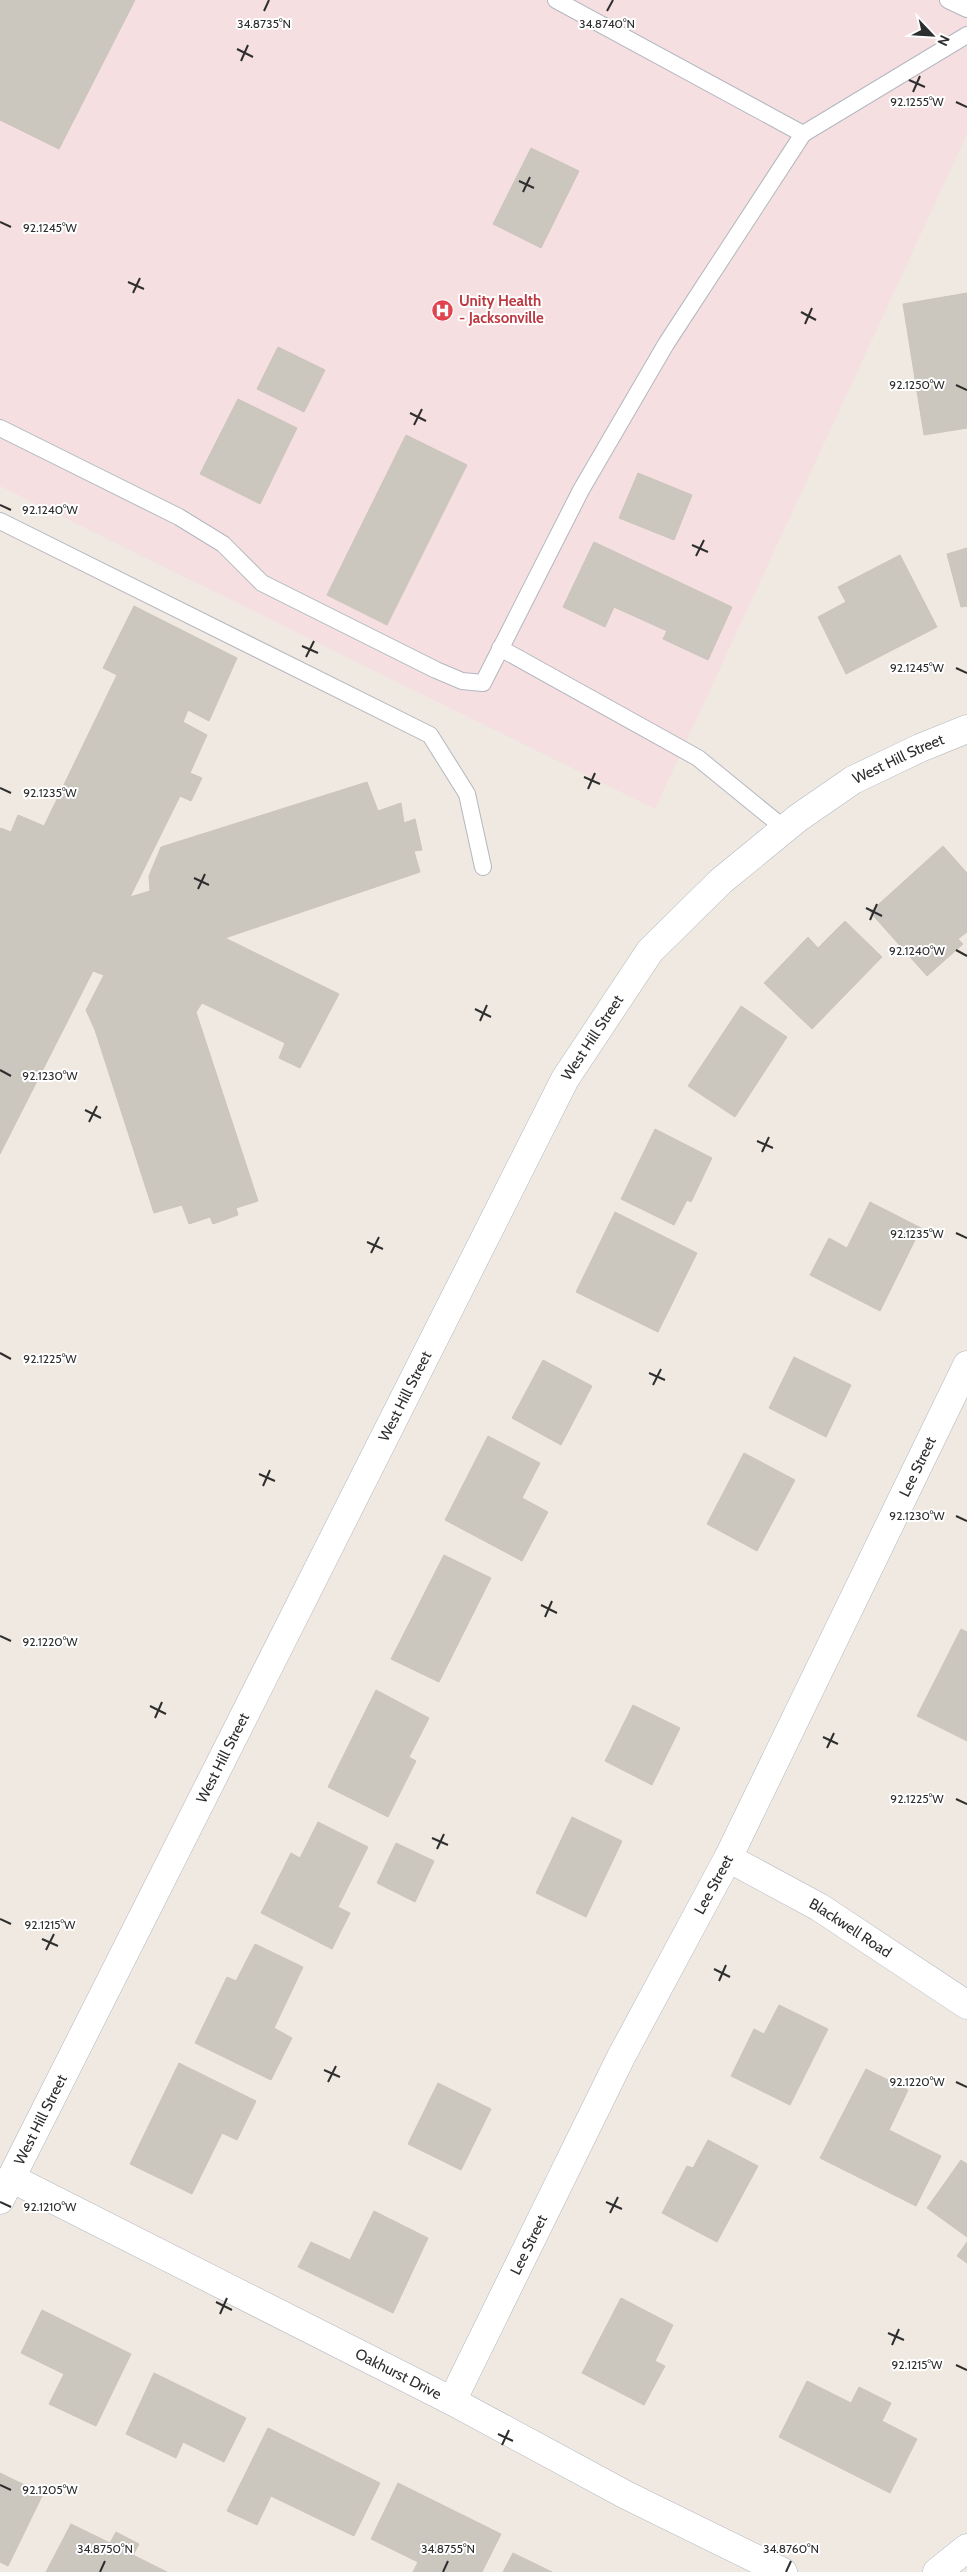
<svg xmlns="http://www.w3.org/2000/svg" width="967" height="2572" font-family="Cabin,sans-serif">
	<rect width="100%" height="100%" fill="#efe9e1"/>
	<!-- medical -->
	<path fill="#f5dfe0" d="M0,0H967V134L655,809L0,486Z"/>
	<!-- building -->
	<g fill="#cbc7bf" stroke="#cbc5ba">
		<path d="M0,0H135L59,149L0,120Z"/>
		<path d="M531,148L579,171L541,248L493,224Z"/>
		<path d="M967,293V428L924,435L903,304Z"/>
		<path d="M278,347L325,370L304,412L257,389Z"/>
		<path d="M238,399L297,428L260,504L200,474Z"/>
		<path d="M406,435L467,465L387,625L327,595Z"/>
		<path d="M638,473L692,495L674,540L619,518Z"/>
		<path d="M594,542L732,607L708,660L663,639L667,631L614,607L605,627L563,607Z"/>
		<path d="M967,548V606L961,607L947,554Z"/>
		<path d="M900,555L937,627L846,674L818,617L846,602L838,587Z"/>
		<path d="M134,606L237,658L209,721L188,710L183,722L207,735L190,773L202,778L191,801L180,796L130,897L150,891L149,876L161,847L367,782L378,811L401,803L404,823L415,819L422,850L414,851L420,872L225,938L339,994L300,1068L279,1058L285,1043L202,1003L196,1012L258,1201L236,1208L238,1215L213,1224L210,1217L189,1224L182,1205L154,1213L95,1030L86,1010L104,975L93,971L0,1154V829L1,828L11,832L18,815L44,826L117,675L103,668Z"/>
		<path d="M943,846L967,873V932L958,939L963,944L927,976L870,912Z"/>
		<path d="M845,921L882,957L812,1029L764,983L808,937L818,948Z"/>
		<path d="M741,1006L787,1037L735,1117L688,1086Z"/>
		<path d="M655,1129L712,1158L691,1202L687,1200L674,1225L621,1199Z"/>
		<path d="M870,1202L921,1228L880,1311L810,1275L829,1238L847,1248Z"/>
		<path d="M615,1212L697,1253L658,1332L576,1292Z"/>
		<path d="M794,1357L851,1385L826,1437L769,1408Z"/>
		<path d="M543,1360L592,1386L561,1445L512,1418Z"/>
		<path d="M488,1436L540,1463L522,1498L548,1512L522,1561L445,1520Z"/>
		<path d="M744,1453L795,1480L757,1551L707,1524Z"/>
		<path d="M444,1555L491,1578L439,1682L391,1659Z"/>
		<path d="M961,1629L967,1632V1741L917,1716Z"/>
		<path d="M376,1690L429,1718L409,1757L416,1761L388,1817L328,1787Z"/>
		<path d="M633,1705L680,1728L652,1785L605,1761Z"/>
		<path d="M572,1817L622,1841L586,1917L536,1893Z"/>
		<path d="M318,1822L368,1847L338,1907L350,1913L332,1949L261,1913L291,1853L300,1858Z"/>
		<path d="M396,1843L434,1861L415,1902L377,1883Z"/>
		<path d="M255,1944L303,1967L274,2028L292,2038L271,2080L195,2043L227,1977L236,1981Z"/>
		<path d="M779,2005L828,2029L790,2105L731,2076L754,2029L764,2034Z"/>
		<path d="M179,2063L256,2101L237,2140L222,2133L192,2194L130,2164Z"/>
		<path d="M866,2069L908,2090L889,2130L941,2156L916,2206L820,2158Z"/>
		<path d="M438,2083L491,2109L461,2170L408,2144Z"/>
		<path d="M708,2140L758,2166L717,2242L662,2213L687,2166L693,2168Z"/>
		<path d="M961,2160L967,2164V2237L927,2208Z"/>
		<path d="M374,2211L428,2238L393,2313L298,2267L311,2242L350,2260Z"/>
		<path d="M967,2242V2263L957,2256Z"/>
		<path d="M621,2298L673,2325L655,2361L665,2366L644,2405L582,2373Z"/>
		<path d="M42,2310L131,2354L96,2426L49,2404L64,2374L21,2353Z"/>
		<path d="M154,2373L246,2418L224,2462L183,2442L176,2458L126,2434Z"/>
		<path d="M807,2381L851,2403L859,2387L891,2403L882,2421L917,2439L890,2493L779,2437Z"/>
		<path d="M268,2428L380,2483L354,2536L271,2496L257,2525L227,2511Z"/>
		<path d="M0,2473L43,2494L8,2566L0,2562Z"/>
		<path d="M398,2483L501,2534L482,2572H413L418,2562L371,2539Z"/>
		<path d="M71,2524L110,2543L116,2532L139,2544L133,2555L167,2572H46Z"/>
		<path d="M513,2553L552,2572H503Z"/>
	</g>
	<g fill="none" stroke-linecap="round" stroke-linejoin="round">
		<defs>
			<g id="service">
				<path d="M556,0L803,134"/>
				<path d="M948,0L967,9"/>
				<path d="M0,428L179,517L223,544L262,583L436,670L462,681L483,683L581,490L666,344L803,134L967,35"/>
				<path d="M0,521L430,735L467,794L483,867"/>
				<path d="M500,648L698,758L785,829"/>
			</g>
			<g id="minor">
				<path id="s1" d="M728,1858L819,1907L967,2005"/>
				<path id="s2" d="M11,2178L452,2401L626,2495L783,2572"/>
				<path id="s3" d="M0,2200L565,1079L650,951L721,881L798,818L853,780L920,748L967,729"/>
				<path id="s4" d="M452,2401L621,2057L728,1858L967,1365"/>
				<path d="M937,2572L967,2548"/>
			</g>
		</defs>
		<!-- service casing -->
		<use href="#service" stroke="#b4b7c1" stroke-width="18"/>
		<!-- minor casing -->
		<use href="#minor" stroke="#b4b7c1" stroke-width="29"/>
		<!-- service -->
		<use href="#service" stroke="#fff" stroke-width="16"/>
		<!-- minor -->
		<use href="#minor" stroke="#fff" stroke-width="28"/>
	</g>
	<!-- ticks -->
	<path fill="none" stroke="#2e2e2e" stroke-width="2" d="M264,11L269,0M607,11L613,0M237,49L253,57M241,61L248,45M909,80L925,87M913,92L920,76M956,102L967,107M519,181L534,188M523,192L530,177M0,222L11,227M128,282L144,289M133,293L140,278M801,312L816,320M805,324L812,308M956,385L967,390M410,413L426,421M414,425L422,409M0,505L11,510M692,545L708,552M696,556L704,540M302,646L318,653M306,657L314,641M956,668L967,673M584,777L600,784M0,788L11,793M588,789L595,773M194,878L209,885M198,889L205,874M866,908L882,916M870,920L877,904M956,950L967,956M475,1009L491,1017M480,1021L487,1005M0,1070L11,1076M85,1110L101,1118M89,1122L97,1106M757,1141L773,1148M762,1152L769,1137M956,1233L967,1238M367,1242L383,1249M371,1253L379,1237M0,1353L11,1359M649,1373L665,1380M653,1385L661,1369M259,1474L275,1481M263,1486L270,1470M956,1516L967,1521M541,1605L557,1613M545,1617L552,1601M0,1636L11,1641M150,1706L166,1714M155,1718L162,1702M823,1737L838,1744M827,1748L834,1733M956,1799L967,1804M432,1838L448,1845M437,1849L444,1834M0,1919L11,1924M42,1939L58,1946M46,1950L54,1934M714,1969L730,1977M719,1981L726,1965M324,2070L340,2077M328,2082L336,2066M956,2082L967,2087M0,2202L11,2207M606,2202L622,2209M610,2213L618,2197M216,2302L232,2310M220,2314L227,2298M888,2333L904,2340M892,2345L899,2329M956,2365L967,2370M498,2434L513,2441M502,2445L509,2430M0,2485L11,2490M100,2572L105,2561M443,2572L448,2561M786,2572L791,2561"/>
	<!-- icons -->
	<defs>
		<symbol id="hospital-disc" viewBox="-11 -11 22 22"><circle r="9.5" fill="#e0444e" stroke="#fff"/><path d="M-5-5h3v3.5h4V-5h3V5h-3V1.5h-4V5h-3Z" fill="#fff"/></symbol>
	</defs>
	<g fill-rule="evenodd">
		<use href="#hospital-disc" x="430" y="298" width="25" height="25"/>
	</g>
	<g text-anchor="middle" stroke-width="4" stroke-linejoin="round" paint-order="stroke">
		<!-- health labels -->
		<g font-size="15" font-weight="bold" fill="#be3a42" stroke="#fff" text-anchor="start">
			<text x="459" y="306">Unity Health<tspan x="459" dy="17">- Jacksonville</tspan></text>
		</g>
		<!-- street labels -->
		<g font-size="15" fill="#2e2e2e" stroke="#fff">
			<text dy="5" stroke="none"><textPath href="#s3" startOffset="1725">West Hill Street</textPath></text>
			<text dy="5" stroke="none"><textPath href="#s3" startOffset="1305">West Hill Street</textPath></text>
			<text dy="5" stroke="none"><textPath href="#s3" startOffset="900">West Hill Street</textPath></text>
			<text dy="5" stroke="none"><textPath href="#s4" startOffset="1044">Lee Street</textPath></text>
			<text dy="5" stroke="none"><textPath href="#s3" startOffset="495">West Hill Street</textPath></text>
			<text dy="5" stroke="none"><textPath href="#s4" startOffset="579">Lee Street</textPath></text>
			<text dy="5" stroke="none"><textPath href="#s1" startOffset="141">Blackwell Road</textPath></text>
			<text dy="5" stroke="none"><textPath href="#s3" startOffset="90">West Hill Street</textPath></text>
			<text dy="5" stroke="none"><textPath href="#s4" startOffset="174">Lee Street</textPath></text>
			<text dy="5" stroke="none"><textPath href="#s2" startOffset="434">Oakhurst Drive</textPath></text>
		</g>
	</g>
	<g font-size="12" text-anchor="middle" fill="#2e2e2e" stroke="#fff" stroke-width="4" stroke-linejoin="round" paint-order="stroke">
		<text x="264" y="28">34.8735°N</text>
		<text x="607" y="28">34.8740°N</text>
		<text x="917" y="106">92.1255°W</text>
		<text x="50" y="232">92.1245°W</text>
		<text x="917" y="389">92.1250°W</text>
		<text x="50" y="514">92.1240°W</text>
		<text x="917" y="672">92.1245°W</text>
		<text x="50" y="797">92.1235°W</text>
		<text x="917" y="955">92.1240°W</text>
		<text x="50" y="1080">92.1230°W</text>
		<text x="917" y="1238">92.1235°W</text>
		<text x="50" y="1363">92.1225°W</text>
		<text x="917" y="1520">92.1230°W</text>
		<text x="50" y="1646">92.1220°W</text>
		<text x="917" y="1803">92.1225°W</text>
		<text x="50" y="1929">92.1215°W</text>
		<text x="917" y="2086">92.1220°W</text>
		<text x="50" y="2211">92.1210°W</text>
		<text x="917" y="2369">92.1215°W</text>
		<text x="50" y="2494">92.1205°W</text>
		<text x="105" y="2553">34.8750°N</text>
		<text x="448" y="2553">34.8755°N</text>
		<text x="791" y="2553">34.8760°N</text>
	</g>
	<!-- north arrow -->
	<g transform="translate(932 35) rotate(115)" stroke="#ffffff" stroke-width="4" paint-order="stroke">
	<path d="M0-4L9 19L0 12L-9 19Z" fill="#2e2e2e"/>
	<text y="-8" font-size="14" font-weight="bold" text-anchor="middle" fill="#2e2e2e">N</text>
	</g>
</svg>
